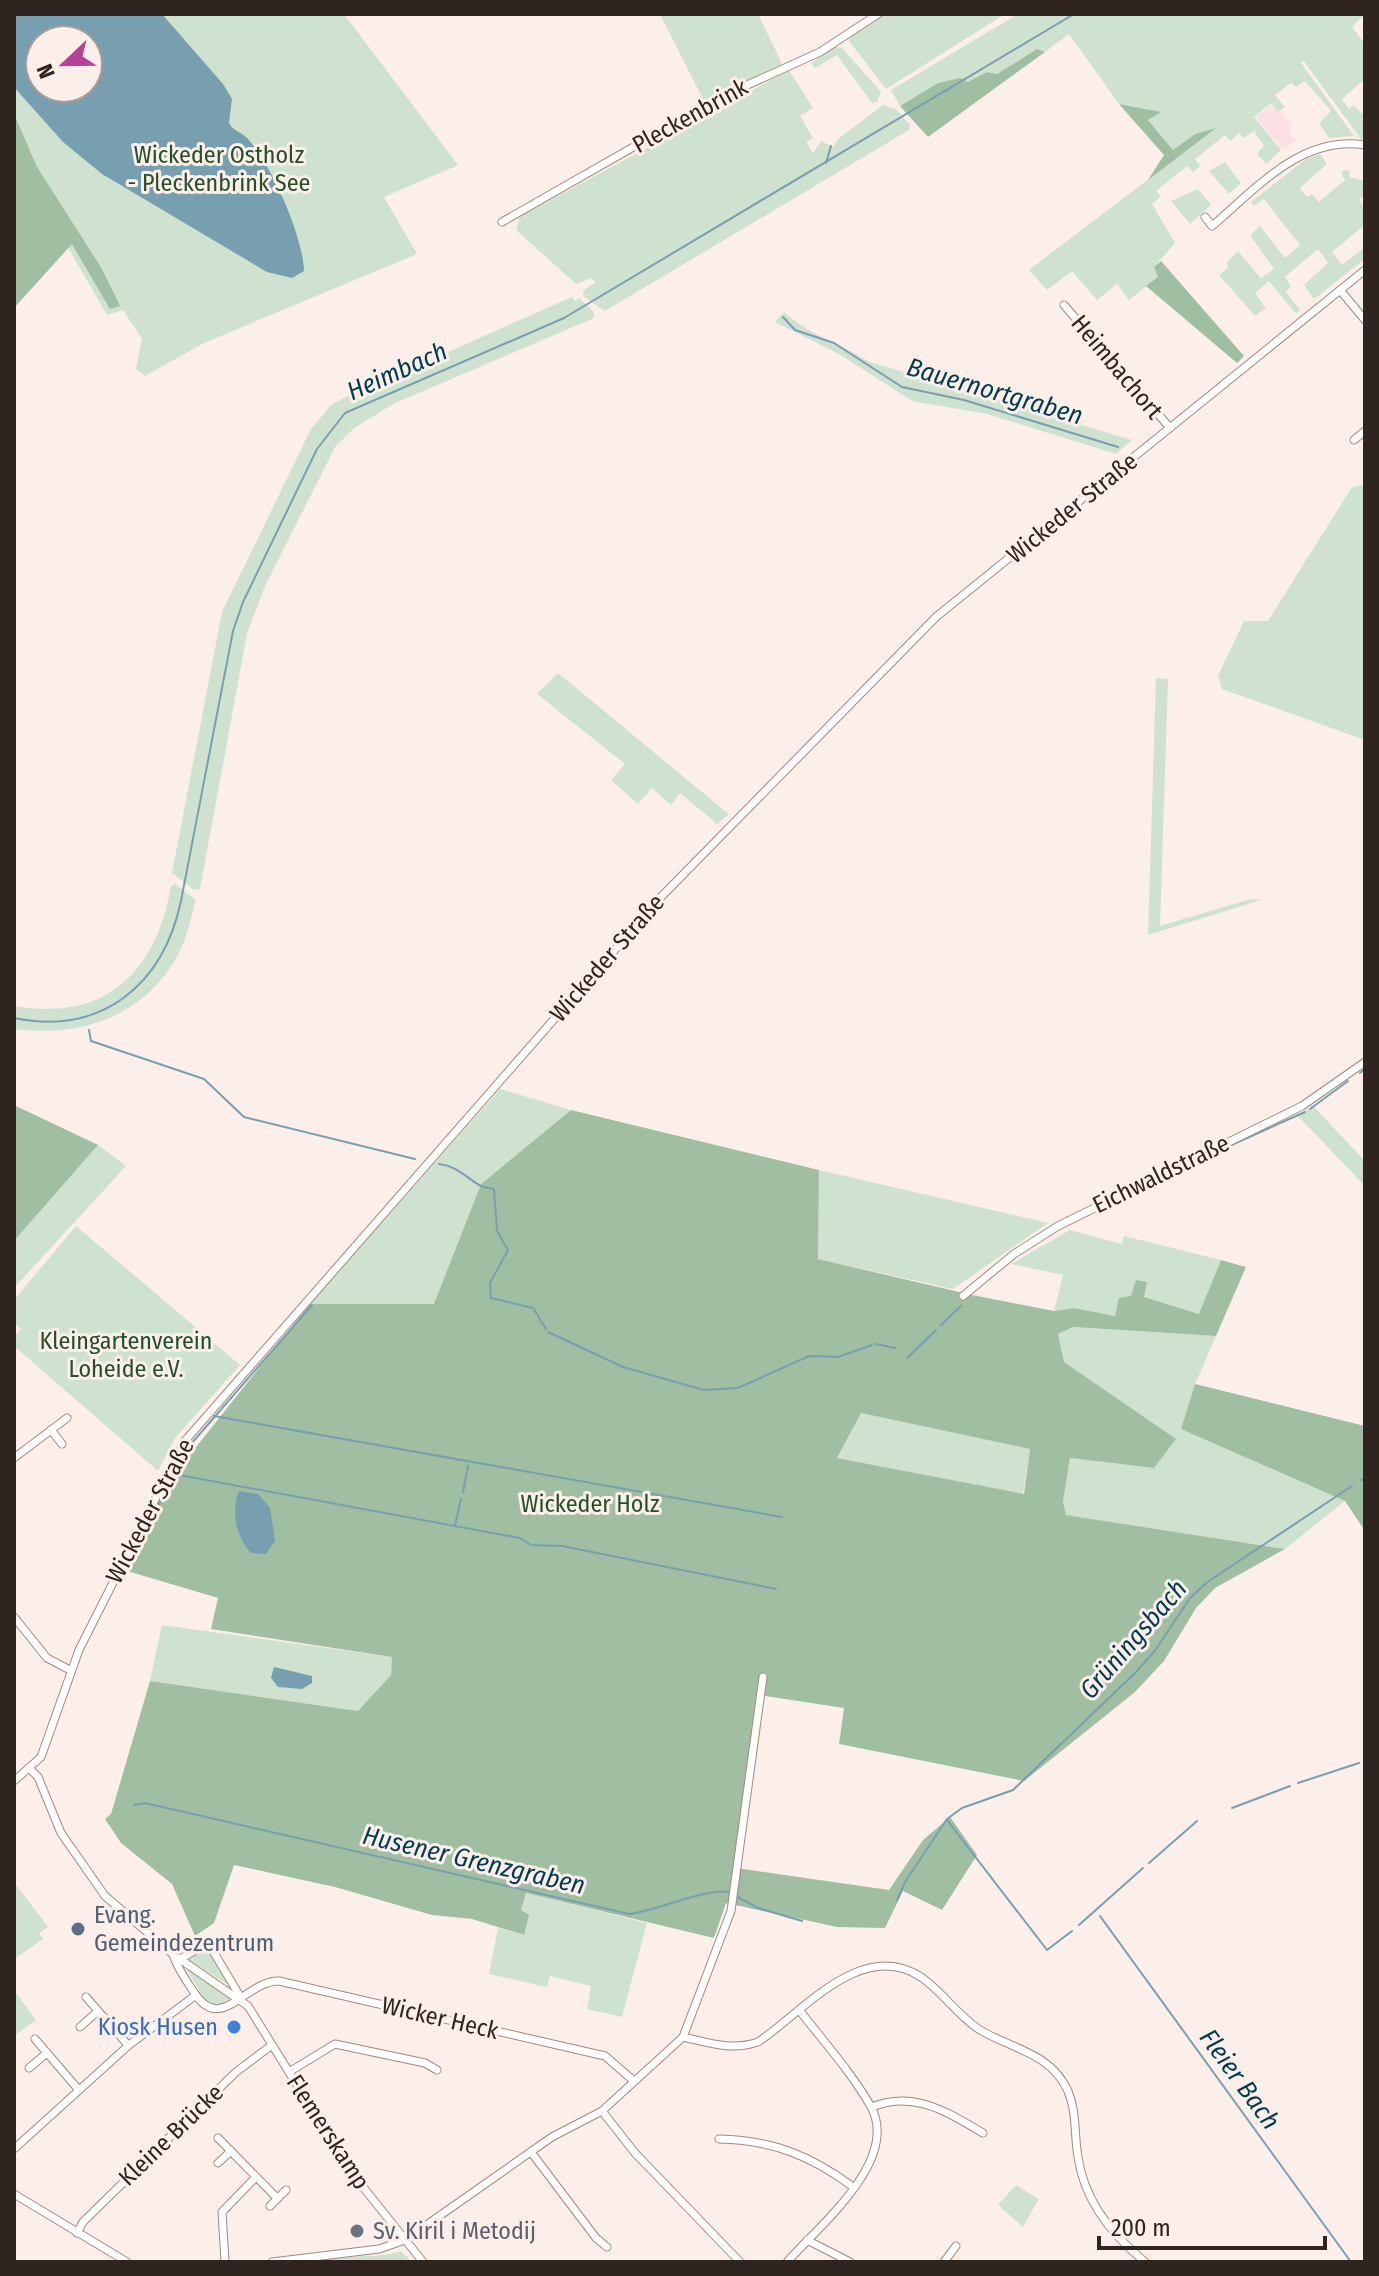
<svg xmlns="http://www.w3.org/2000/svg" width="1379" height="2276" font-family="'Fira Sans Condensed',sans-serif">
	<rect width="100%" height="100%" fill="#fcefe9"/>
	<!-- industrial -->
	<path fill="#fbe0e6" d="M1271,104L1293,126L1288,130L1296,140L1284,151L1256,117Z"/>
	<!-- green -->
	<g fill="#cee2cf" fill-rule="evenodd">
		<path d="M14,14H344L458,165L384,197L417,254L204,343L145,376L136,369L142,339L123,310L107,315L14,154ZM40,40H88V88H40Z"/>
		<path d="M660,14H758L782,64L704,101Z"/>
		<path d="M882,14H1005L886,89L849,41L851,34Z"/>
		<path d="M1018,14H1365L1352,27L1365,44V79L1342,99L1349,109L1354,105L1362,114L1365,112V139H1361L1303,60L1301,63L1354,136L1329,138L1319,123L1331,111L1305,81L1296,87L1291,83L1275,95L1285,107L1278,112L1271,103L1254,117L1281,150L1266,164L1257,154L1264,146L1254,131L1244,138L1239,133L1230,141L1225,135L1195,159L1200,166L1193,172L1187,166L1156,191L1161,197L1152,204L1175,243L1154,267L1158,277L1129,300L1117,284L1097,300L1072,271L1047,290L1029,270L1213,130L1195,134L1173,150L1148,120L1159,112L1119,104L1069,34L1045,52L1037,49L997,74L987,72L968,83H938L900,106L891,90Z"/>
		<path d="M835,46L842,48L881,92L877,102L872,103L837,55L815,68L811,63Z"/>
		<path d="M789,70L813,108L800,116L813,138L806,142L813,153L821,141L833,147L838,139L883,105L896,109L910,125L909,130L605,311L583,296L584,290L595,283L592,278L576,284L516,230L520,217Z"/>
		<path d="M1320,154L1327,164L1300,188L1307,197L1312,194L1319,202L1345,180L1341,173L1344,170L1350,171L1349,177L1365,181V195L1359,200L1365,208V225L1332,252L1342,265L1365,247V259L1314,299L1304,285L1328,263L1318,249L1285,277L1291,286L1286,292L1300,310L1296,314L1269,281L1255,293L1266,308L1255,316L1219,275L1228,268L1227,262L1238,251L1261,278L1274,269L1250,235L1260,226L1285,258L1300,245L1264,199L1254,206L1251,202L1306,159Z"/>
		<path d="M1225,162L1241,183L1229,194L1209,171Z"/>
		<path d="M1198,189L1211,205L1190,224L1171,201Z"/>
		<path d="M572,297L575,301L579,298L594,312V318L395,403L354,428L335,447L265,586L247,634L200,889L194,890L172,873L222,612L311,429L331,405L344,398Z"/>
		<path d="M784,312C808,334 842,345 870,362L1132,440L1116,454L987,414L912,401L839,354L775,322Z"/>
		<path d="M1365,485V740L1222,689L1218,676L1244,621H1268L1352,487Z"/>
		<path d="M558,673L725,811L729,814L717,824L680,793L671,805L652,788L638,804L611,780L625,764L537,694Z"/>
		<path d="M1156,678L1168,679L1160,926L1251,899L1261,900L1148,935Z"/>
		<path d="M175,884L196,900C190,922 185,946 172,965C136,1020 76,1037 14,1029V1006C105,1022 156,973 171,886Z"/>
		<path d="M500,1089L571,1110L481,1184L434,1305L310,1304Z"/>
		<path d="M1313,1106L1365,1161V1186L1298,1116Z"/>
		<path d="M98,1145L126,1166L14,1288V1241Z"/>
		<path d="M819,1170L1048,1223L953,1289L818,1259Z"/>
		<path d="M76,1226L240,1365L175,1438L158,1471L14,1346V1337L21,1329L14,1323V1300Z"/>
		<path d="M1070,1230L1122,1244L1124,1236L1221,1260L1200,1314L1143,1297L1136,1280L1131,1296L1115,1316L1074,1308L1054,1311L1063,1275L1011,1264Z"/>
		<path d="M1073,1327L1216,1336L1195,1384L1181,1429L1345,1501L1285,1549L1066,1515L1063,1502L1070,1458L1154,1468L1175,1439L1064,1362L1058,1334Z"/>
		<path d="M861,1413L1030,1449L1023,1494L837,1458Z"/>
		<path d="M162,1625L392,1657L391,1675L359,1711L150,1681Z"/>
		<path d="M14,1882L48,1927L39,1933L43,1939L14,1959Z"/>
		<path d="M526,1893L647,1923L622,2017L587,2009L591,1986L550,1976L547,1987L489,1974L498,1928L523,1935L521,1910Z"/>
		<path d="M201,1951L212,1955L232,1987L187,1960Z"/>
		<path d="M186,1968L232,1997L217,2006L206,2002Z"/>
		<path d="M14,1990L36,2020L14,2036Z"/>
		<path d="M1016,2185L1039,2199L1023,2227L998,2205Z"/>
		<path d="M401,2251L412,2262H316C344,2253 373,2260 401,2251Z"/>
	</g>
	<!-- forest -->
	<g fill="#a0bea2" fill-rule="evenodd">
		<path d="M1037,49L1045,52L928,137L900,106L938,83L960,78L968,82L987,72L997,74Z"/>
		<path d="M1119,104L1161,112L1148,120L1173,150L1195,134L1216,128L1148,180L1164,155Z"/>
		<path d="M14,114L37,167L102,269L120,306L110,309L72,244L14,308Z"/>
		<path d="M1161,261L1244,356L1237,363L1146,286L1158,277L1154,267Z"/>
		<path d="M14,1105L98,1145L14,1241Z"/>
		<path d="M571,1110L819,1170L818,1259L972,1295L1054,1311L1074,1308L1115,1316L1119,1298L1131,1296L1136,1280L1147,1282L1144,1297L1199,1314L1221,1260L1246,1267L1216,1336L1073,1327L1058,1334L1064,1362L1176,1439L1154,1468L1070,1458L1063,1502L1066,1515L1285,1549L1215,1588L1196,1608L1164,1661L1135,1692L1024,1781L839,1744L844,1708L758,1695L736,1868L889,1890L923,1840L950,1817L977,1855L942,1910L903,1891L885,1928L837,1927L726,1903L714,1938L526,1893L521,1910L529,1915L524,1935L472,1919L432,1915L335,1887L234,1865L214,1923L195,1936L172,1884L121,1843L105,1819L111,1814L150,1681L358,1711L391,1675L392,1657L211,1629L218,1598L124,1570L169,1481L310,1304H434L481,1184ZM861,1413L1030,1449L1024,1494L837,1458Z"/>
		<path d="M1195,1384L1365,1426V1531L1345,1501L1181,1429Z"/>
	</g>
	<!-- water -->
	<g fill="#789fb0" fill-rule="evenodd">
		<path d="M14,14H162L223,84L232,99L229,123C234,132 242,132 248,139C272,166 303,236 304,271L292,278L267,272L102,174L63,142L14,87ZM40,40H88V88H40Z"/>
		<path d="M239,1491L258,1494L270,1508L275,1541L266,1554L251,1553C236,1538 231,1511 239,1491Z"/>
		<path d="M274,1667L312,1676V1683L302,1689L278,1687L271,1678Z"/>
	</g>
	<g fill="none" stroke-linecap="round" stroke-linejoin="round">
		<!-- stream -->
		<g stroke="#789fb0" stroke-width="2">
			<path d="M826,163L831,146"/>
			<path d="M783,317L795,330L834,343L902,387L964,400L1118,447"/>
			<path d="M14,1018C102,1036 163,985 181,901L233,631L243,602L317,449L345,413L564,318L1074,14"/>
			<path d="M89,1030L91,1041L204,1079L244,1117L415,1159"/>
			<path d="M1360,1073L1365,1069"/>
			<path d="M1310,1109L1348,1081"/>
			<path d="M1218,1151L1305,1112"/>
			<path d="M439,1164C458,1166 466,1178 481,1186C485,1188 490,1188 494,1189L497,1231L508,1250L490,1283L491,1298L533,1308L546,1329"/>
			<path d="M941,1325L961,1306"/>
			<path d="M548,1332L623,1367L704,1390L738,1388L809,1356L838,1357L872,1345"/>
			<path d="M876,1344L895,1348"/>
			<path d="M907,1358L936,1330"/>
			<path d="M214,1416L782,1517"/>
			<path d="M191,1444L312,1305"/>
			<path d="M1361,1480L1365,1478"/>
			<path d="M463,1492L468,1466"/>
			<path d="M151,1519L174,1476L179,1475L520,1538L531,1545L562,1546L776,1589"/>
			<path d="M455,1525L461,1499"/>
			<path d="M1298,1783L1359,1763"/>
			<path d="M134,1805L145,1803L629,1914C654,1912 712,1885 731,1893"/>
			<path d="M1232,1808L1290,1786"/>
			<path d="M947,1820L1047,1950L1072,1931"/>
			<path d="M1149,1863L1197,1821"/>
			<path d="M736,1896L758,1908L802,1921"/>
			<path d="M897,1900L905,1882L947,1819L962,1808L1013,1790L1135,1673L1154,1652L1190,1598L1206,1583L1352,1486"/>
			<path d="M1100,1916L1351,2262"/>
			<path d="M1079,1925L1143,1868"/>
			<path d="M350,2262H374"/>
		</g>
		<defs>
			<g id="minor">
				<path d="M1205,217L1212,226C1256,189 1301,135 1365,145"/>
				<path d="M502,222L721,97L820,52L878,14"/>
				<path d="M1340,290L1365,320"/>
				<path d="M1064,305L1170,428"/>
				<path d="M1354,440L1365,431"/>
				<path d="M963,1296L1014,1254L1058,1226L1302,1106L1365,1062"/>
				<path d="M51,1430L62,1444"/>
				<path d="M14,1458L67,1418"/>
				<path d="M14,1617L47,1658L70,1670"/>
				<path d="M29,1768L38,1777L61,1833L105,1896L174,1955L248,2006L351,2172L423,2262"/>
				<path d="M14,1781L41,1757L79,1650L184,1442L661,897L936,617L1365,270"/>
				<path d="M174,1957C178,1969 186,1980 193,1991C221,2036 244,1981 279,1981L605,2056L634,2081"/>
				<path d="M179,1960L202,1946H210L241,1998"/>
				<path d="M86,1997L128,2045"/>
				<path d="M80,2027L98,2011"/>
				<path d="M683,2037C710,2043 731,2051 758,2042C803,2012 862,1938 921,1977C943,1992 958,2016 980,2030C1012,2049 1051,2053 1068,2091C1077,2113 1074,2134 1078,2157C1084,2200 1112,2235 1145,2262"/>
				<path d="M35,2039L78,2089"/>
				<path d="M29,2068L47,2053"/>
				<path d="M289,2072L335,2044L425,2063L437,2070"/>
				<path d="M872,2107C914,2090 947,2112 983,2133"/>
				<path d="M602,2111L635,2153L740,2262"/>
				<path d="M218,2138L277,2198"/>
				<path d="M719,2139C772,2140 812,2156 853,2187"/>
				<path d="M14,2149L129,2045L196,1995"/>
				<path d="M531,2152L596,2238L607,2247"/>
				<path d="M218,2163L231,2151"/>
				<path d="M14,2194L127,2262"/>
				<path d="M270,2206L286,2190"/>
				<path d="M77,2233L83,2222L236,2072L272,2045"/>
				<path d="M807,2240L850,2262"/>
				<path d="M225,2262L222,2212L256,2177"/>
				<path d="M272,2262L379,2249L405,2240L552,2137L602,2111L683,2037L731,1911L763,1677"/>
				<path d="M787,2262C820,2225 902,2159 870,2105C851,2072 824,2042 800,2011"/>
				<path d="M944,2262L956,2246"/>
			</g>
		</defs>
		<!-- minor casing -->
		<use href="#minor" stroke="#a4887b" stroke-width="9"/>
		<!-- minor -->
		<use href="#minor" stroke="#fff" stroke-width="7"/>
	</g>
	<!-- markers -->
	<circle fill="#5c6f8a" stroke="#fcefe9" stroke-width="3" cx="78" cy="1929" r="8"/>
	<circle fill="#3f7fe0" stroke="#fcefe9" stroke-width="3" cx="234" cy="2027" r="8"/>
	<circle fill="#6b7280" stroke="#fcefe9" stroke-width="3" cx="357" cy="2231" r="8"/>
	<g text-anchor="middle" stroke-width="6" stroke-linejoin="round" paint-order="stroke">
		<!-- street labels -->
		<g font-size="24" fill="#2f241f" stroke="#fcefe9">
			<text transform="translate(690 116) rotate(-29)" y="8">Pleckenbrink</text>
			<text transform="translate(1117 367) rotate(50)" y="8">Heimbachort</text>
			<text transform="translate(1072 508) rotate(-39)" y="8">Wickeder Straße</text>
			<text transform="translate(607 958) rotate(-49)" y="8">Wickeder Straße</text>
			<text transform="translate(1161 1174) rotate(-26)" y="8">Eichwaldstraße</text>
			<text transform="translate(150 1511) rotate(-62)" y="8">Wickeder Straße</text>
			<text transform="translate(440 2018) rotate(13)" y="8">Wicker Heck</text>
			<text transform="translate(328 2132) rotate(57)" y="8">Flemerskamp</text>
			<text transform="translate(171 2135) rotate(-44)" y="8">Kleine Brücke</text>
		</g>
		<!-- park labels -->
		<g font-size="24" fill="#234f29" stroke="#fcefe9">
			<text x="219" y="163">Wickeder Ostholz<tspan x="219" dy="28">- Pleckenbrink See</tspan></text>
			<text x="126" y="1349">Kleingartenverein<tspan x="126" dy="28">Loheide e.V.</tspan></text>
			<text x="590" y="1512">Wickeder Holz</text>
		</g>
		<!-- service labels -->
		<g font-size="24" fill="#4e5e75" stroke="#fcefe9" text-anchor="start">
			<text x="94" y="1923">Evang.<tspan x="94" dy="28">Gemeindezentrum</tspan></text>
		</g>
		<!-- shop labels -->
		<g font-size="24" fill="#366cbe" stroke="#fcefe9" text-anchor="end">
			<text x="218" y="2035">Kiosk Husen</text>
		</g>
		<!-- worship labels -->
		<g font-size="24" fill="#5b616d" stroke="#fcefe9" text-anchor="start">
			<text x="373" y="2239">Sv. Kiril i Metodij</text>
		</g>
		<!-- water labels -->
		<g font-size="26" font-style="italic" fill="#013c50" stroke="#fcefe9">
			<text transform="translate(397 371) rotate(-24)" y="9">Heimbach</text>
			<text transform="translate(995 391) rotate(16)" y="9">Bauernortgraben</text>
			<text transform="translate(1133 1639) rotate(-49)" y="9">Grüningsbach</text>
			<text transform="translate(474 1860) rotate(13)" y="9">Husener Grenzgraben</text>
			<text transform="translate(1240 2079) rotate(54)" y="9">Fleier Bach</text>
		</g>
	</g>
	<!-- border -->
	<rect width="1379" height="2276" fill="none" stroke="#2f241f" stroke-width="32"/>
	<!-- north arrow -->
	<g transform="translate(64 64) rotate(248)"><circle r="38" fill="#fcefe9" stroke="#aa9e98" stroke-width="2"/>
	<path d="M0-6L14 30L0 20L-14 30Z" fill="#b74197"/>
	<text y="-12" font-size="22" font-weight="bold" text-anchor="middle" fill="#2f241f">N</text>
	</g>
	<!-- scale -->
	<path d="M1099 2236v12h226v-12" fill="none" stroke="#2f241f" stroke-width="4"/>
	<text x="1111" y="2236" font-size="24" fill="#2f241f" stroke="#fcefe9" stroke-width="6" paint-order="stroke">200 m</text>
</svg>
